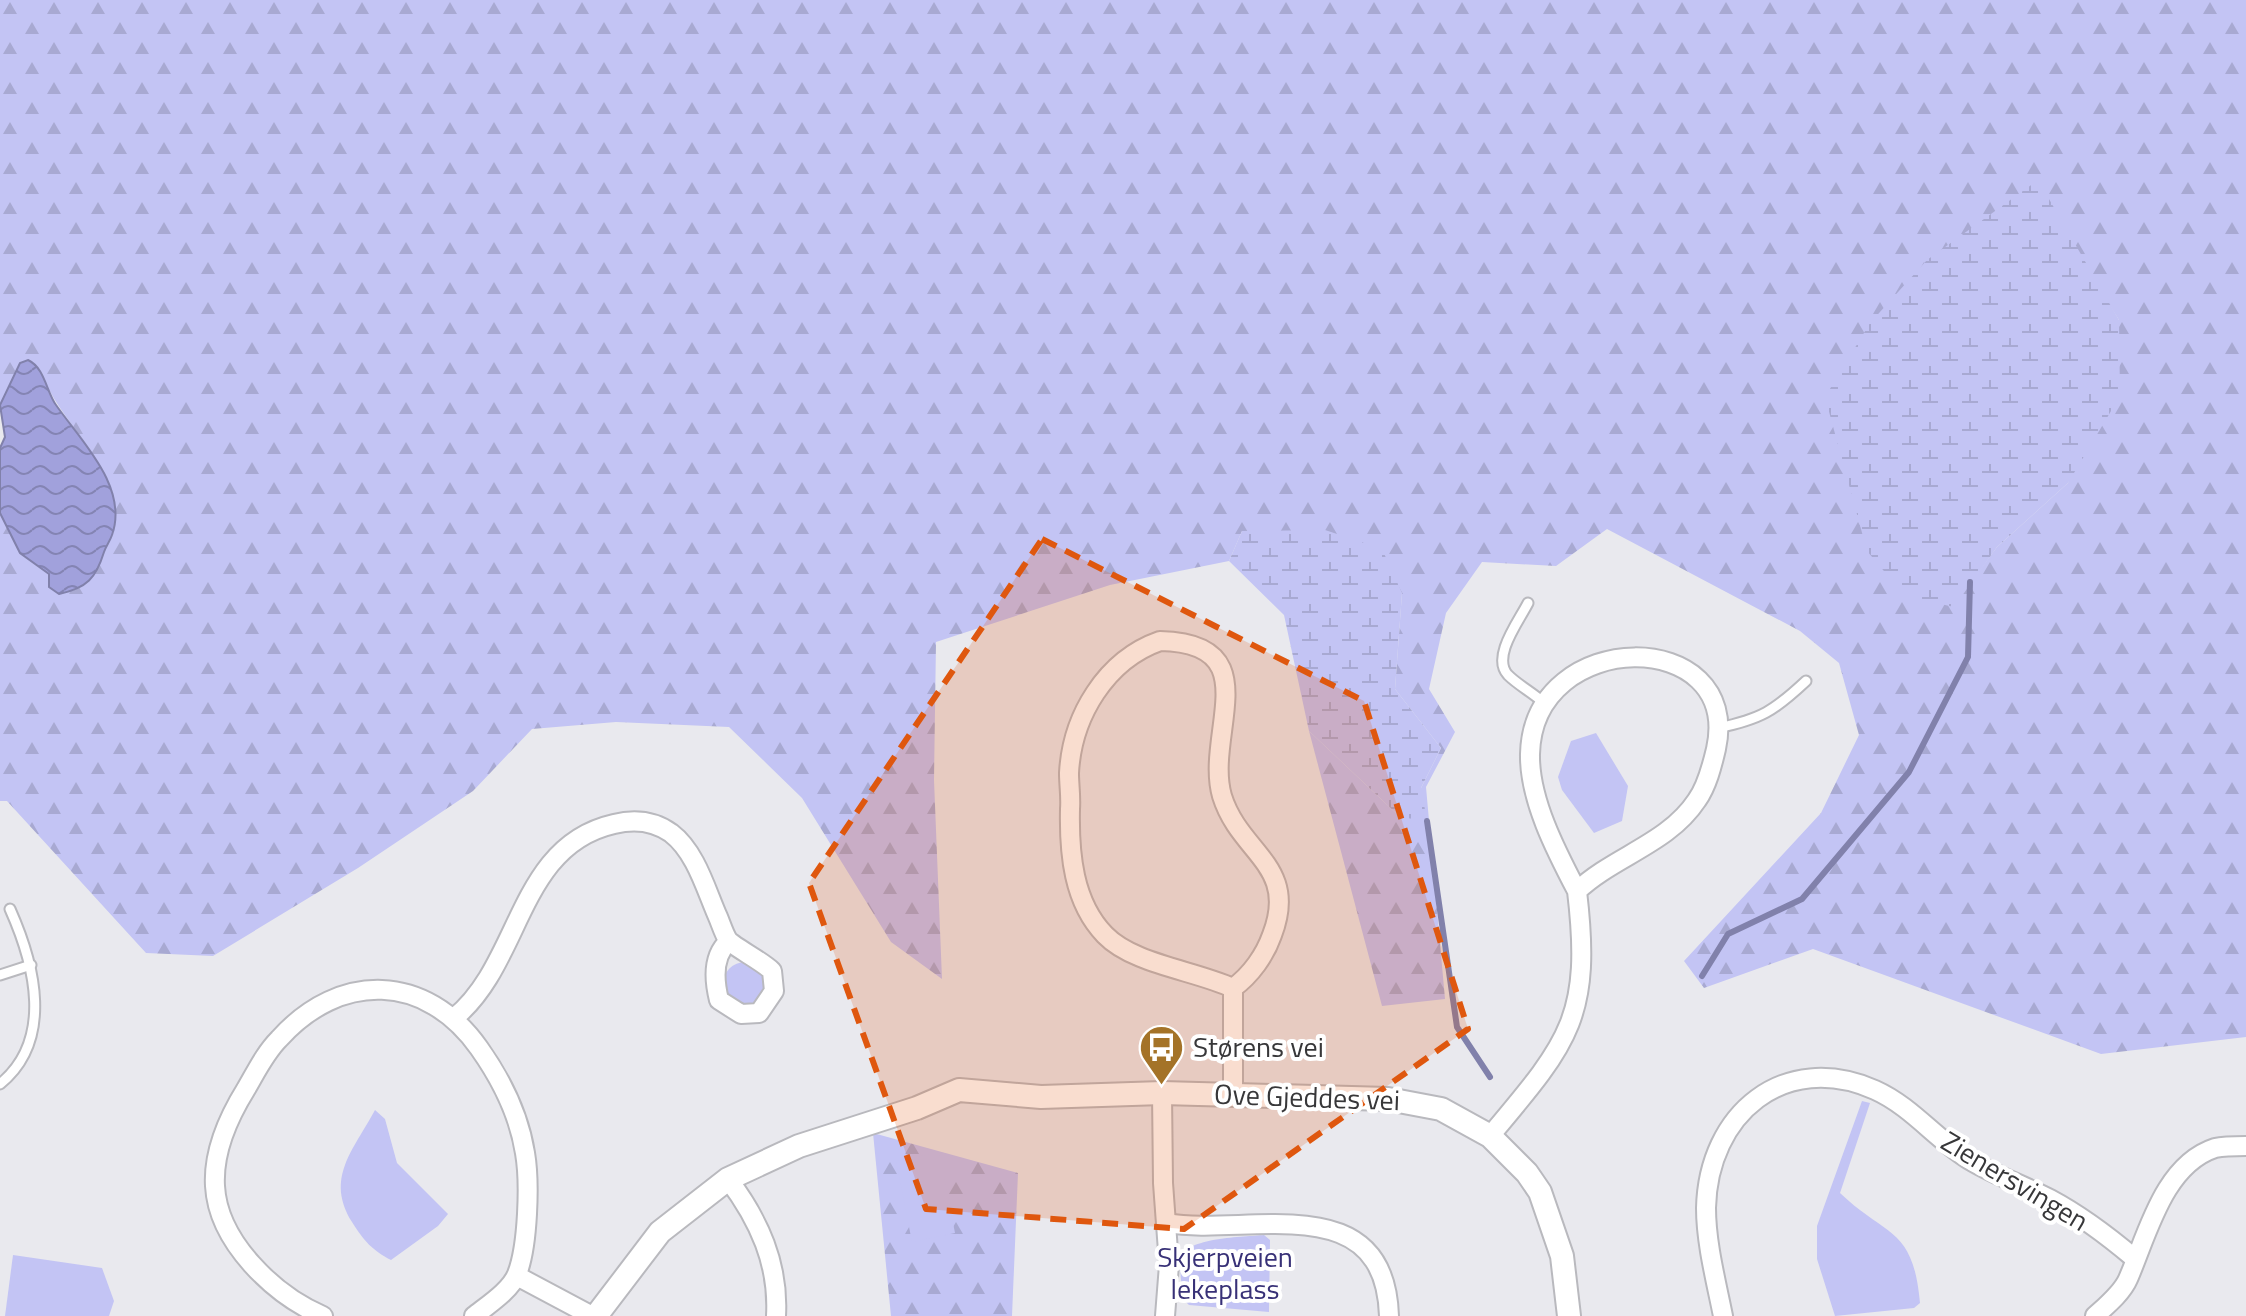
<svg xmlns="http://www.w3.org/2000/svg" width="2246" height="1316" font-family="'Titillium Web',sans-serif">
	<defs>
		<pattern id="forest-firs" width="22" height="20" patternUnits="userSpaceOnUse" patternTransform="scale(2)"><rect width="22" height="20" fill="#c3c4f4"/><path d="M5 1l3.5 6h-7zM16 11l3.5 6h-7z" fill="#a8a9d2"/></pattern>
		<pattern id="wetland-marsh" width="20" height="14" patternUnits="userSpaceOnUse" patternTransform="scale(2)"><rect width="20" height="14" fill="#c3c4f4"/><path d="M1 5h8M5 5V1M11 12h8M15 12V8" fill="none" stroke="#a8a9d2"/></pattern>
		<pattern id="water-waves" width="16" height="10" patternUnits="userSpaceOnUse" patternTransform="scale(2)"><rect width="16" height="10" fill="#a1a1dc"/><path d="M0 5q4-4 8 0t8 0" fill="none" stroke="#8484b3"/></pattern>
	</defs>
	<rect width="100%" height="100%" fill="#e9e9ee"/>
	<!-- forest -->
	<g fill="url(#forest-firs)" fill-rule="evenodd">
		<path d="M0,0H2246V1037L2101,1054L1813,949L1704,988L1684,961L1821,813L1859,735L1839,663L1800,631L1607,529L1556,566L1482,562L1446,613L1429,689L1455,732L1426,787L1445,999L1382,1006L1309,731L1400,817L1421,788L1441,748L1395,689L1402,593L1242,531L1229,561L1110,585L936,642L934,780L942,979L891,942L802,798L729,727L616,722L532,729L473,791L358,868L213,956L146,953L7,801H0V513L20,552L50,574L49,587L59,594C90,588 95,577 104,550C106,544 111,540 113,534C130,472 59,426 42,373L20,363L0,405ZM2093,279L2119,320L2068,483L1997,547L1953,606Z"/>
		<path d="M873,1133L1018,1173L1012,1316H891Z"/>
	</g>
	<!-- wetland -->
	<g fill="url(#wetland-marsh)">
		<path d="M2038,180L2119,320L2120,396L2068,483L1997,547L1954,607L1905,596L1867,551L1825,397L1870,323L1927,260Z"/>
		<path d="M1325,530L1382,549L1402,593L1395,689L1441,748L1421,788L1427,821L1400,817L1309,731L1284,615L1229,561L1242,531Z"/>
	</g>
	<!-- green -->
	<g fill="#c3c4f4">
		<path d="M1596,733L1628,786L1622,821L1594,833L1562,790L1558,777L1571,741Z"/>
		<circle cx="745" cy="984" r="22"/>
		<path d="M1862,1101L1870,1103L1840,1193C1887,1238 1913,1226 1920,1303L1914,1308L1835,1316L1817,1259V1226Z"/>
		<path d="M375,1110L385,1119L397,1163L448,1214L438,1226L391,1260C372,1250 364,1241 352,1222C325,1178 353,1151 375,1110Z"/>
		<path d="M939,1152L955,1233L912,1242L896,1161Z"/>
		<path d="M1264,1235L1270,1240L1269,1312L1189,1305L1183,1299C1182,1286 1179,1271 1181,1259C1184,1237 1245,1237 1264,1235Z"/>
		<path d="M13,1255L102,1268L114,1301L109,1316H5Z"/>
	</g>
	<!-- water -->
	<path fill="url(#water-waves)" stroke="#8181ab" stroke-width="2" d="M28,360C45,368 46,391 56,405C81,441 129,487 112,535C110,541 106,546 104,552C96,578 87,588 59,594L49,587V574L20,553L0,513V448L5,437L0,405L20,363Z"/>
	<g fill="none" stroke-linecap="round" stroke-linejoin="round">
		<!-- stream -->
		<g stroke="#8181ab" stroke-width="6">
			<path d="M1427,821L1457,1027L1490,1077"/>
			<path d="M1702,976L1728,934L1802,899L1909,772L1968,657L1970,582"/>
		</g>
		<defs>
			<g id="service">
				<path d="M1528,603C1519,621 1491,657 1508,675C1518,685 1533,693 1544,703"/>
				<path d="M1718,728C1761,719 1774,711 1806,681"/>
				<path d="M0,975L31,965"/>
				<path d="M0,1084C54,1040 35,965 10,909"/>
			</g>
			<g id="minor">
				<path d="M1160,641C1270,643 1204,734 1222,796C1240,854 1299,865 1272,935C1265,955 1251,975 1233,988C1193,970 1133,964 1105,935C1073,902 1069,853 1070,809C1071,797 1069,785 1069,773C1072,716 1106,660 1160,641Z"/>
				<path d="M1233,988V1095"/>
				<path d="M454,1018C522,963 517,846 614,824C634,819 654,821 671,833C696,852 706,890 718,917C721,924 724,934 728,940C734,947 762,961 772,971L774,991L759,1013L741,1014L719,1000C714,980 712,956 729,941"/>
				<path d="M1162,1093L1163,1183L1169,1265L1165,1316"/>
				<path d="M1490,1136C1569,1042 1592,1017 1577,891C1614,856 1668,844 1697,800C1707,786 1712,766 1716,749C1743,626 1533,626 1530,754C1529,799 1556,851 1577,891"/>
				<path d="M728,1179C759,1220 779,1264 776,1316"/>
				<path d="M1167,1223C1247,1237 1385,1185 1389,1316"/>
				<path d="M517,1276L592,1316"/>
				<path d="M323,1316C274,1295 218,1242 215,1186C213,1152 228,1118 246,1089C256,1072 265,1053 279,1039C340,971 426,973 479,1048C501,1079 519,1115 525,1153C530,1182 528,1246 517,1274C511,1290 488,1305 474,1316"/>
				<path d="M1723,1316C1716,1281 1706,1243 1706,1208C1708,1114 1784,1050 1875,1090C1913,1107 1938,1142 1973,1162C1997,1176 2025,1186 2050,1199C2080,1215 2108,1236 2134,1258"/>
				<path d="M2095,1316C2106,1306 2122,1293 2128,1279C2147,1236 2163,1165 2215,1148C2224,1146 2236,1146 2246,1146"/>
			</g>
			<path id="tertiary" d="M596,1316L660,1232L728,1179L799,1146L917,1108L959,1090L1041,1097L1162,1093L1388,1099L1441,1109L1490,1136L1527,1173L1540,1192L1562,1256L1569,1316"/>
		</defs>
		<!-- service casing -->
		<use href="#service" stroke="#b9b9be" stroke-width="13"/>
		<!-- minor casing -->
		<use href="#minor" stroke="#b9b9be" stroke-width="22"/>
		<!-- tertiary casing -->
		<use href="#tertiary" stroke="#b9b9be" stroke-width="26"/>
		<!-- service -->
		<use href="#service" stroke="#fff" stroke-width="9"/>
		<!-- minor -->
		<use href="#minor" stroke="#fff" stroke-width="18"/>
		<!-- tertiary -->
		<use href="#tertiary" stroke="#fff" stroke-width="22"/>
	</g>
	<!-- marked area -->
	<path fill="#df570e" fill-opacity="0.2" stroke="#df570e" stroke-width="6" stroke-dasharray="16 10" stroke-linejoin="round" d="M1042,539L1364,701L1468,1029L1184,1229L926,1209L809,883Z"/>
	<!-- icons -->
	<defs>
		<symbol id="bus-pin" viewBox="-11 -11 22 30"><path d="M0 17L-7.5 6A9.5 9.5 0 1 1 7.5 6Z" fill="#a47328" stroke="#fff"/><path d="M-5-6H5V4H4V6H2V4H-2V6H-4V4H-5ZM-3.5-4V0h7V-4ZM-3.5 1.2v1.5H-2V1.2ZM2 1.2v1.5H3.5V1.2Z" fill="#fff"/></symbol>
	</defs>
	<g fill-rule="evenodd">
		<use href="#bus-pin" x="1136" y="1022" width="51" height="69"/>
	</g>
	<g text-anchor="middle" stroke-width="8" stroke-linejoin="round" paint-order="stroke">
		<!-- poi labels -->
		<g font-size="28" fill="#373739" stroke="#fff" text-anchor="start">
			<text x="1193" y="1057">Størens vei</text>
		</g>
		<!-- street labels -->
		<g font-size="28" fill="#373739" stroke="#fff">
			<text transform="translate(1307 1097) rotate(2)" y="10">Ove Gjeddes vei</text>
			<text transform="translate(2015 1181) rotate(31)" y="10">Zienersvingen</text>
		</g>
		<!-- park labels -->
		<g font-size="28" fill="#383177" stroke="#fff">
			<text x="1225" y="1267">Skjerpveien<tspan x="1225" dy="32">lekeplass</tspan></text>
		</g>
	</g>
</svg>
